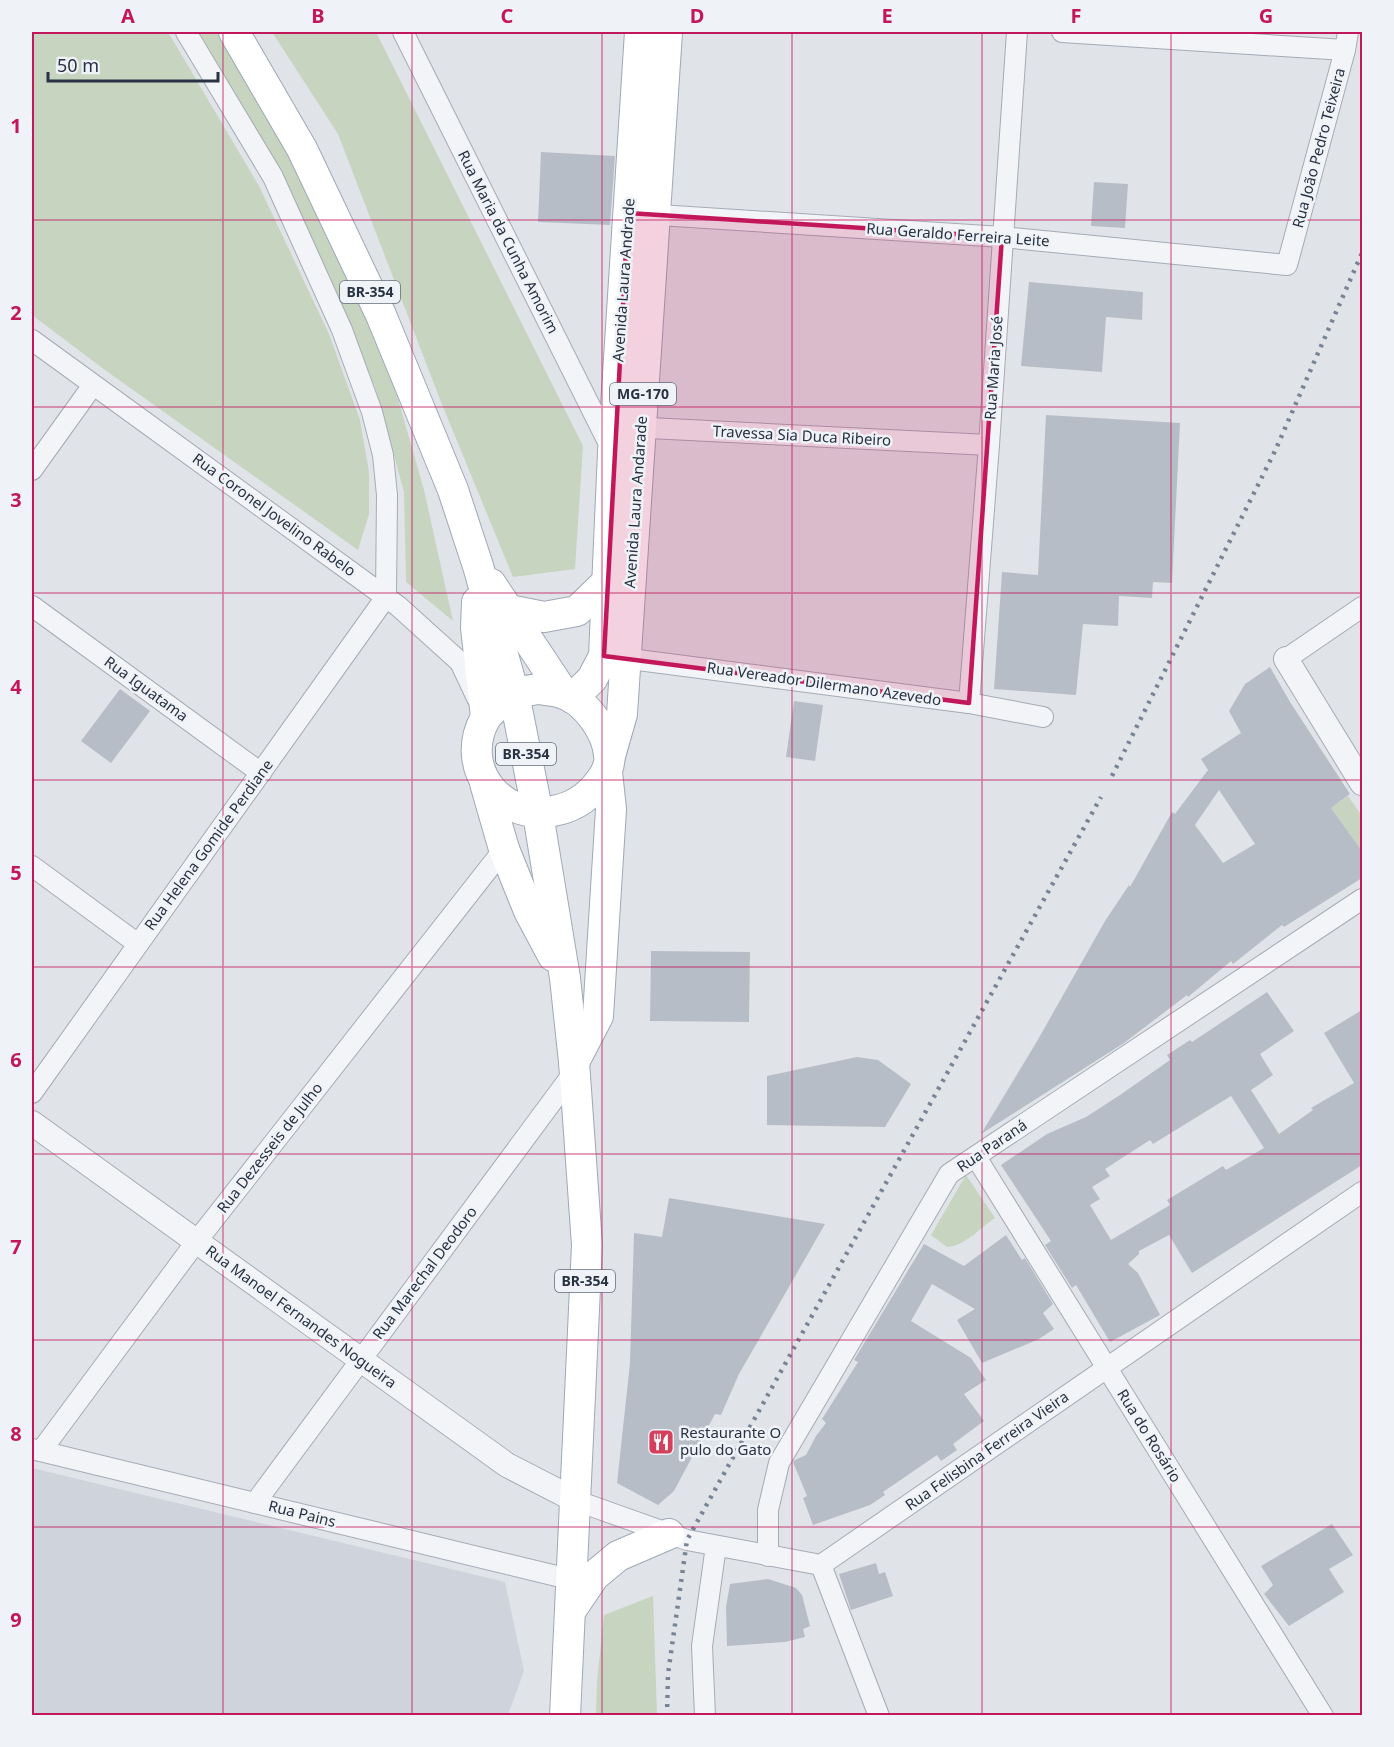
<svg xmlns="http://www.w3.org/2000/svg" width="1394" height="1747" font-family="'Noto Sans',sans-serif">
	<rect width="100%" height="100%" fill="#e0e4e9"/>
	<!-- built -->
	<path fill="#ced3dc" d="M32,1468L505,1582L524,1671L508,1715H32Z"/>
	<!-- green -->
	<g fill="#c6d4c0">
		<path d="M32,32H167L171,37L259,186L329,334L360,420L369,472V514L358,550L105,370L32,315Z"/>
		<path d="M199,32H217L290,153L358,295L394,385L424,490L453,621L406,582L404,492L376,390L341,302L275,162Z"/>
		<path d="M272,32H376L583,446L575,569L513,577L441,402L338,134Z"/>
		<path d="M1348,796L1362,816V851L1331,808Z"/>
		<path d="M966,1175L995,1218C980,1228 965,1246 947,1247L931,1235Z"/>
		<path d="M653,1596L657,1715H596L597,1681L604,1615Z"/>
	</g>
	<!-- building -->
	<g fill="#b7bdc7" fill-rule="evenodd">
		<path d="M541,152L615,156L610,225L538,222Z"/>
		<path d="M1094,182L1128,184L1125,228L1091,226Z"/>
		<path d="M1029,282L1143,292L1142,320L1106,317L1102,372L1021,366Z"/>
		<path d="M1046,415L1180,423L1172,583L1153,582L1152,598L1119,596L1118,626L1083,624L1076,695L994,689L1002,572L1038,575Z"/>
		<path d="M1270,667L1290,702L1350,794L1331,808L1362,851V878L1284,927L1282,925L1233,964L1231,961L1188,997L1187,995L1124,1043L981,1134L1036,1043L1105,921L1129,885L1130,887L1172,812L1175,814L1208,770L1201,759L1241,733L1229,711L1245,684ZM1219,790L1255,844L1223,863L1195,825Z"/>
		<path d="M120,689L150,711L111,763L81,741Z"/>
		<path d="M794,701L823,705L815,761L786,757Z"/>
		<path d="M651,951L750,952L749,1022L650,1021Z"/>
		<path d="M1267,992L1294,1031L1260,1054L1273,1075L1251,1090L1279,1134L1313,1110L1311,1108L1354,1083L1324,1033L1362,1010V1165L1192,1273L1169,1235L1139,1251V1254L1128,1264L1138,1273L1160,1315L1110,1342L1076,1285L1072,1288L1045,1245L1051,1241L1001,1165L1047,1134L1086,1117L1120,1095L1170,1060L1167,1055L1190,1040L1192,1042ZM1231,1096L1264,1148L1226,1170L1223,1166L1167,1200L1170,1205L1111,1240L1090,1205L1100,1199L1092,1187L1110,1176L1105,1169L1150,1140L1153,1144Z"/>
		<path d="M857,1057L878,1060L911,1084L885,1127L767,1125V1076Z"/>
		<path d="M669,1198L825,1224L739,1374L721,1415L715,1414L674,1491L658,1505L617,1483L630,1363L634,1233L662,1237Z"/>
		<path d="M1006,1235L1022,1260L1025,1258L1053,1304L1043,1313L1054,1329L1039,1339L982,1363L957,1320L975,1309L932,1284L911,1321L971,1358L986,1380L964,1394L984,1421L953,1444L957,1450L941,1461L937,1455L883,1492L885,1495L870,1505L813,1525L803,1498L807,1496L793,1462L795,1460L806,1455L816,1436L826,1423L822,1419L858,1362L854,1360L924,1244L964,1266Z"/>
		<path d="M1332,1524L1353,1555L1329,1569L1344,1592L1289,1626L1264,1594L1273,1585L1261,1566Z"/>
		<path d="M876,1563L879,1574L885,1572L893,1596L851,1610L839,1574Z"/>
		<path d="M768,1579L796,1588L802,1595L810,1626L803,1629L805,1637L785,1642L727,1646L726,1607L730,1584Z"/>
	</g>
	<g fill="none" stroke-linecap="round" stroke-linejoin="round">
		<defs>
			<g id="minor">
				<path d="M403,32L612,450"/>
				<path d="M1062,32L1345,50"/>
				<path d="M643,214L1002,237L1287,265L1345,50L1348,32"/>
				<path d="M32,340L398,606L460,662L477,698"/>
				<path d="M629,427L989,445"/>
				<path d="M32,470L93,385"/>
				<path d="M32,606L261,773"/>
				<path d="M615,657L969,703L1043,717"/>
				<path d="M1286,659L1362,607"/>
				<path d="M969,703L989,445L1017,32"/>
				<path d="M32,866L138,944"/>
				<path d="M32,1093L386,597L387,495L383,455L372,412L342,330L273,177L186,32"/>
				<path d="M976,1157L1323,1716"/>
				<path d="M32,1449L573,1580"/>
				<path d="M41,1451L196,1242L504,849"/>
				<path d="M577,1501L687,1540L821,1565L1362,1192"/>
				<path d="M255,1503L574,1072"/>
				<path d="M768,1556V1510L779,1463L949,1174L1362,899"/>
				<path d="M821,1565L879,1716"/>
				<path d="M705,1716L702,1646L716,1546"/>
			</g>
			<g id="tertiary">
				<path d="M1286,659L1362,783"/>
				<path d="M32,1123L507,1465L577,1501"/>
			</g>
			<g id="primary">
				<path d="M234,32L302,149L381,315L453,490L478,566L514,694L538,814L565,978L574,1062L587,1245L565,1716"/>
				<path d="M491,584L564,694"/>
				<path d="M477,602L476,628L486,717"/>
				<path d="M509,610L544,617L577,611L606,583"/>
				<path d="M539,689C547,690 557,691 565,694C587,703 607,732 609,755C611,766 605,775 598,784C587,798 571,808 553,811C501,821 458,768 485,719C490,711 504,700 512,695C519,691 531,690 539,689Z"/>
				<path d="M572,698L592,679L604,656L613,452L640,32"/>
				<path d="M610,756L622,714L667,32"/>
				<path d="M485,783L504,849L529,911L553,956"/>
				<path d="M574,1062L598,1016L611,809L607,772"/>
				<path d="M571,1610L594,1576L618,1556L669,1534"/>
			</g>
		</defs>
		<!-- minor casing -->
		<use href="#minor" stroke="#a5abb4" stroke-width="22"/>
		<!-- tertiary casing -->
		<use href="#tertiary" stroke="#a5abb4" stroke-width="26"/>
		<!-- primary casing -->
		<use href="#primary" stroke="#9ea8b6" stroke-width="32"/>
		<!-- minor -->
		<use href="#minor" stroke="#f3f4f7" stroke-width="20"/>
		<!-- tertiary -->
		<use href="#tertiary" stroke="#f3f4f7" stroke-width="24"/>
		<!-- primary -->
		<use href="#primary" stroke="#fff" stroke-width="30"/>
		<!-- rail -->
		<g stroke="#788494" stroke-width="4.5" stroke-dasharray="3 6" stroke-linecap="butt">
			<path d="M1112,776L1275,451L1362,253"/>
			<path d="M667,1716L668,1674L687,1540L1101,797"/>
		</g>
	</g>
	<!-- marked area -->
	<path fill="#c2185b" fill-opacity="0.2" stroke="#c2185b" stroke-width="4.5" stroke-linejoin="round" d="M628,213L1002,237L969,703L604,656Z"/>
	<!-- grid -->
	<path fill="none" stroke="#c2185b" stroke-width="1.5" stroke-opacity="0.55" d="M223,32V1716M412,32V1716M602,32V1716M792,32V1716M982,32V1716M1171,32V1716M32,220H1362M32,407H1362M32,593H1362M32,780H1362M32,967H1362M32,1154H1362M32,1340H1362M32,1527H1362"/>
	<!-- icons -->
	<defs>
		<symbol id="restaurant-square" viewBox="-11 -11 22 22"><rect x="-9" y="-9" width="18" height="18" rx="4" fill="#d43f5b" stroke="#eff3f7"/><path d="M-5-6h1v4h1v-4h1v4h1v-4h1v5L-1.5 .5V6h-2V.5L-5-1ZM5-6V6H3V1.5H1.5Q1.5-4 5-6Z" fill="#fff"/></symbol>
	</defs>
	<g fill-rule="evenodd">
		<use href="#restaurant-square" x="646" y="1427" width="30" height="30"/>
	</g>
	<g text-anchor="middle" stroke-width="5" stroke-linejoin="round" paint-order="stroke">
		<!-- shield labels -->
		<g fill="#eff3f7" stroke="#646c78" stroke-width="1.5">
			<rect x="340" y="281" width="60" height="22" rx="4.5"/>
			<rect x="610" y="383" width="66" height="22" rx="4.5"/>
			<rect x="496" y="743" width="60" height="22" rx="4.5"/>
			<rect x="555" y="1270" width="60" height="22" rx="4.5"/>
		</g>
		<g font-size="14" font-weight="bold" fill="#283242">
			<text x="370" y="297">BR-354</text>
			<text x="643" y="399">MG-170</text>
			<text x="526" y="759">BR-354</text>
			<text x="585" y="1286">BR-354</text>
		</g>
		<!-- street labels -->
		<g font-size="15" fill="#283242" stroke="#eff3f7">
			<text transform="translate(1319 148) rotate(-75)" y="5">Rua João Pedro Teixeira</text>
			<text transform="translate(958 235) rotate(4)" y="5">Rua Geraldo Ferreira Leite</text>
			<text transform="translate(508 242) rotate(63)" y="5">Rua Maria da Cunha Amorim</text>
			<text transform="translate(624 280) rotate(-86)" y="5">Avenida Laura Andrade</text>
			<text transform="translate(994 368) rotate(-86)" y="5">Rua Maria José</text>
			<text transform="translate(802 436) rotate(3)" y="5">Travessa Sia Duca Ribeiro</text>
			<text transform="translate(636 502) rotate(-86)" y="5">Avenida Laura Andarade</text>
			<text transform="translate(274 515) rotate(36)" y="5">Rua Coronel Jovelino Rabelo</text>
			<text transform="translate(824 684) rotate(8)" y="5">Rua Vereador Dilermano Azevedo</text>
			<text transform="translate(146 689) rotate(36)" y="5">Rua Iguatama</text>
			<text transform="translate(209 845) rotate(-54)" y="5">Rua Helena Gomide Perdiane</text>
			<text transform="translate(992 1146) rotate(-34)" y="5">Rua Paraná</text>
			<text transform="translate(270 1148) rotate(-52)" y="5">Rua Dezesseis de Julho</text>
			<text transform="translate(425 1273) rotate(-53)" y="5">Rua Marechal Deodoro</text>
			<text transform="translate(301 1317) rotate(36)" y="5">Rua Manoel Fernandes Nogueira</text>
			<text transform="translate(1149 1436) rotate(58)" y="5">Rua do Rosário</text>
			<text transform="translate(987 1451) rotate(-35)" y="5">Rua Felisbina Ferreira Vieira</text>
			<text transform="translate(302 1514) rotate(14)" y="5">Rua Pains</text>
		</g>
		<!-- poi labels -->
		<g font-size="15" fill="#283242" stroke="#eff3f7" text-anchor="start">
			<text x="680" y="1438">Restaurante O<tspan x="680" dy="17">pulo do Gato</tspan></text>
		</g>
	</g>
	<!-- border -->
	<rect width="1394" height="1747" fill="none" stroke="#eff3f7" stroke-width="66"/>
	<!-- scale -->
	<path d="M48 72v9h170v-9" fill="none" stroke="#283242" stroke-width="3"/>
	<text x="57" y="72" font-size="18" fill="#283242" stroke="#eff3f7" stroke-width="4.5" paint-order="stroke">50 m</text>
	<rect x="33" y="33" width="1328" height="1681" fill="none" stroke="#c2185b" stroke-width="2"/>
	<g font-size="20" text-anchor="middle" font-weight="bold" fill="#c2185b">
		<text x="128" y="23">A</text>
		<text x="318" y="23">B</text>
		<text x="507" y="23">C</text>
		<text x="697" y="23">D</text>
		<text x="887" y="23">E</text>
		<text x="1076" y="23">F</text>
		<text x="1266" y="23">G</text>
		<text x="16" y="133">1</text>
		<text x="16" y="320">2</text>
		<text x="16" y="507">3</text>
		<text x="16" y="694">4</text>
		<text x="16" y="880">5</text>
		<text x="16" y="1067">6</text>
		<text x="16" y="1254">7</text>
		<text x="16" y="1441">8</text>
		<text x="16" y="1627">9</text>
	</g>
</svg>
